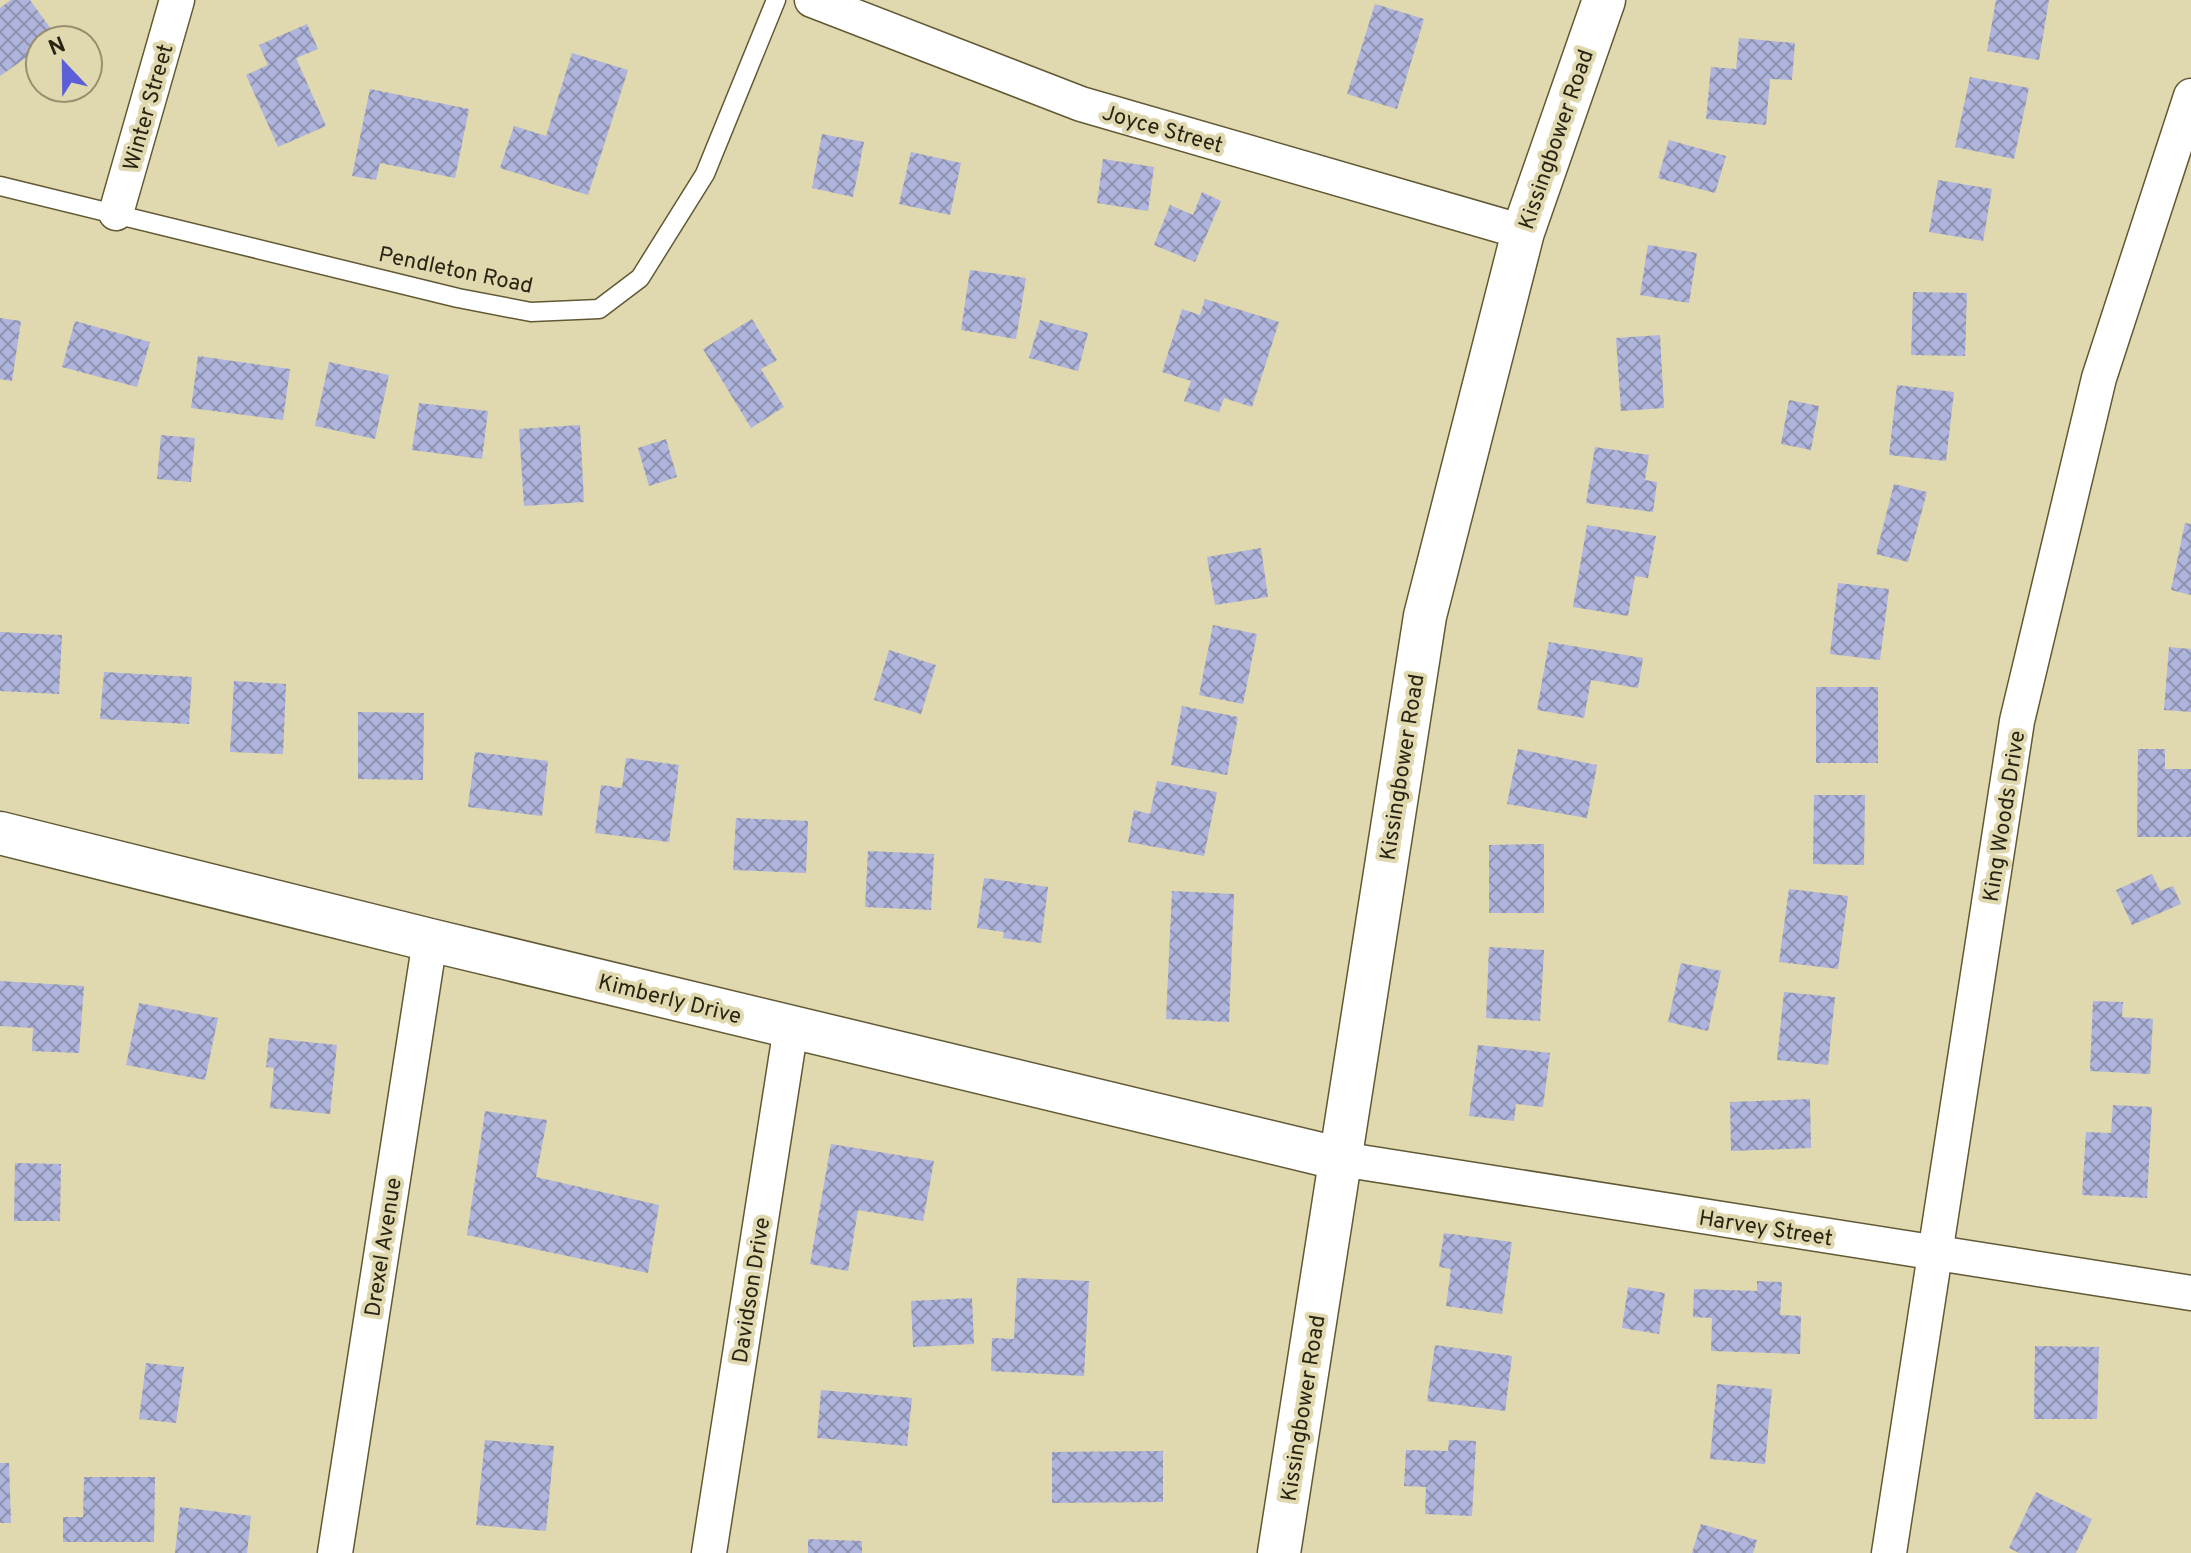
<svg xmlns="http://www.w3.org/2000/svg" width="2191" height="1553" font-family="Overpass,sans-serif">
	<defs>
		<pattern id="building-cross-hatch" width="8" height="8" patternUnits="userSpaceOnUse" patternTransform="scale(2)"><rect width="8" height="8" fill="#aeb4db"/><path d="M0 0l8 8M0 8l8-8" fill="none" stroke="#8e92b0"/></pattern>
	</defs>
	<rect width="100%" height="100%" fill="#e0d8ae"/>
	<!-- building -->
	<g fill="url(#building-cross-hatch)">
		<path d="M11,0H30L56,36L51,40H40V48L0,76V8Z"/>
		<path d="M1996,0H2049L2039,60L1987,51Z"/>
		<path d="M1375,4L1424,19L1397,109L1347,94Z"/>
		<path d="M307,24L318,49L296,58L326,126L278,147L246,75L268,65L259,45Z"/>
		<path d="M1739,38L1795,43L1792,80L1770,79L1766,125L1706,119L1711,67L1736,69Z"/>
		<path d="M572,53L628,70L588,195L500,168L514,126L546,136Z"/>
		<path d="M1970,77L2029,88L2014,159L1955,147Z"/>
		<path d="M370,89L469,109L455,178L380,163L376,180L352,176Z"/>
		<path d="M822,134L864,142L853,197L812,188Z"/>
		<path d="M1669,140L1726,156L1715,193L1658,178Z"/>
		<path d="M911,152L961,163L950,215L899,204Z"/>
		<path d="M1103,159L1154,167L1148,211L1097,203Z"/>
		<path d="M1938,180L1992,189L1983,241L1929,232Z"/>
		<path d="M1202,192L1221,201L1195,262L1154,245L1170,205L1193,215Z"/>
		<path d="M1648,245L1697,253L1689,303L1640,295Z"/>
		<path d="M970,270L1026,278L1016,339L961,330Z"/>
		<path d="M1913,292L1967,293L1965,356L1911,355Z"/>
		<path d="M1205,299L1279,322L1252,407L1224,398L1219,412L1184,401L1191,381L1162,372L1182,309L1200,315Z"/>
		<path d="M0,318L21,321L12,381L0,379Z"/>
		<path d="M752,319L777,360L761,369L784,407L751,428L703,349Z"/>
		<path d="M1040,320L1088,333L1078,371L1029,358Z"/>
		<path d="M75,321L150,342L137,387L62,367Z"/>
		<path d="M1660,335L1664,408L1621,411L1616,338Z"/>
		<path d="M198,356L290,369L283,420L191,408Z"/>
		<path d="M329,362L389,375L375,439L315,426Z"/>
		<path d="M1897,385L1954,392L1946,461L1889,455Z"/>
		<path d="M1789,400L1819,406L1811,450L1781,444Z"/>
		<path d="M419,403L488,411L482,459L412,450Z"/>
		<path d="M580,425L584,502L524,506L519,429Z"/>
		<path d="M161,435L195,438L191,482L157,479Z"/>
		<path d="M666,439L677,477L649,486L638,448Z"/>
		<path d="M1595,447L1649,455L1645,480L1657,482L1653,512L1586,503Z"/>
		<path d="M1894,484L1927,492L1908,562L1876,554Z"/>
		<path d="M2185,523L2191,524V595L2171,590Z"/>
		<path d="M1587,525L1656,536L1648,578L1635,576L1628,616L1573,607Z"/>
		<path d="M1261,548L1268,597L1215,605L1207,557Z"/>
		<path d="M1838,583L1889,589L1880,660L1830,654Z"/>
		<path d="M1213,625L1257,634L1243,704L1199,695Z"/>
		<path d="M0,632L62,635L59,694L0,691Z"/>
		<path d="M1549,642L1643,658L1638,688L1591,680L1584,718L1537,710Z"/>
		<path d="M2169,647L2191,649V712L2164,710Z"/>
		<path d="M889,650L936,665L921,714L874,700Z"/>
		<path d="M104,672L192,677L189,724L100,719Z"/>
		<path d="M234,681L286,684L283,754L230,752Z"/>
		<rect x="1816" y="687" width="62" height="76"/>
		<path d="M1182,706L1238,717L1227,775L1171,765Z"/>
		<path d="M358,712L424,713L423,780L358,779Z"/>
		<path d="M1518,749L1597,765L1587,818L1507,804Z"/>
		<path d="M2138,749H2165V769H2191V837H2137Z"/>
		<path d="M475,752L548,761L542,816L468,807Z"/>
		<path d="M626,758L679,765L669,842L595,833L601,785L622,788Z"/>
		<path d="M1157,781L1217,792L1204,856L1128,842L1134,810L1150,814Z"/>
		<path d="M1814,795H1865L1864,865L1813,864Z"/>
		<path d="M736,818L808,821L806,873L733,870Z"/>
		<path d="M1544,844V913H1489V845Z"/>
		<path d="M868,851L934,854L931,910L865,907Z"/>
		<path d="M2152,874L2160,891L2173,886L2181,904L2132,925L2116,890Z"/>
		<path d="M984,878L1048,887L1041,943L1003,938L1004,932L977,928Z"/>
		<path d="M1789,889L1848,896L1838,969L1779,962Z"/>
		<path d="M1172,891L1234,894L1229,1022L1166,1019Z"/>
		<path d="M1489,947L1544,950L1540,1021L1486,1018Z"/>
		<path d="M1681,963L1721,971L1708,1031L1668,1022Z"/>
		<path d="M0,981L84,986L79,1053L32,1051L33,1028L0,1026Z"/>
		<path d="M1784,992L1835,997L1828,1065L1777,1060Z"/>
		<path d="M2093,1001L2123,1002L2122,1017L2153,1019L2150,1074L2090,1071Z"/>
		<path d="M139,1003L218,1018L205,1080L126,1065Z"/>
		<path d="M269,1038L337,1045L330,1114L270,1108L274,1068L266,1067Z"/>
		<path d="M1478,1045L1550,1053L1543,1107L1516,1104L1514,1121L1469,1116Z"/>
		<path d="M1810,1099L1811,1148L1731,1151L1730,1102Z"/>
		<path d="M2113,1105L2152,1107L2147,1198L2082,1195L2086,1132L2111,1133Z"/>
		<path d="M485,1111L547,1120L536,1177L659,1205L648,1273L467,1235Z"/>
		<path d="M831,1144L934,1161L923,1221L858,1210L848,1271L810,1264Z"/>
		<path d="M15,1163L61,1164L60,1221H14Z"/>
		<path d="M1444,1233L1512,1242L1502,1314L1446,1306L1451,1269L1439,1267Z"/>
		<path d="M1017,1278L1089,1281L1084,1376L991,1371L992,1338L1014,1339Z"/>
		<path d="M1757,1281L1782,1282L1780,1315L1801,1316L1800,1354L1711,1351L1712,1318L1693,1317L1694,1289L1757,1291Z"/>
		<path d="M1628,1287L1665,1293L1659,1334L1622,1328Z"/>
		<path d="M972,1298L974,1344L913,1347L911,1301Z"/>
		<path d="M1435,1345L1512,1356L1505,1411L1427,1401Z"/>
		<path d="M2035,1346L2099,1347L2097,1419H2034Z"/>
		<path d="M146,1363L184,1367L176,1423L139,1419Z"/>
		<path d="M1717,1384L1772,1389L1765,1464L1710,1459Z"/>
		<path d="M821,1390L912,1398L907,1446L817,1438Z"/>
		<path d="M485,1440L554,1446L546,1531L476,1525Z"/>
		<path d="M1449,1440L1476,1441L1472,1516L1425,1514L1426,1487L1404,1486L1406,1450L1448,1451Z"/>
		<path d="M1163,1451V1502L1052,1503V1452Z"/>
		<path d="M0,1463H9L11,1523H0Z"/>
		<path d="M84,1477H155L154,1542H63V1517H83Z"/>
		<path d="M2036,1492L2092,1519L2076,1553H2019L2009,1548Z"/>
		<path d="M180,1507L251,1516L247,1553H175Z"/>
		<path d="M1701,1524L1757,1540L1753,1553H1692Z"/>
		<path d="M808,1539L862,1541V1553H808Z"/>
	</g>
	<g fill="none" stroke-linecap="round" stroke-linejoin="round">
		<defs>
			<path id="service" d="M0,186L458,298L531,312L599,309L640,278L705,174L776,0"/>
			<g id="minor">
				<path d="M812,0L1081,104L1523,232"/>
				<path d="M116,213L177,0"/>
				<path d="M1341,1159L2191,1293"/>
				<path d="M335,1553L430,940"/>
				<path d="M709,1553L791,1027"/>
				<path d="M1889,1553L2017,721L2099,378L2191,96"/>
			</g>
			<g id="tertiary">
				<path d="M0,833L430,940L1341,1159"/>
				<path d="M1279,1553L1425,616L1523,232L1604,0"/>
			</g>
		</defs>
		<!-- service casing -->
		<use href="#service" stroke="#615934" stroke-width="21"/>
		<!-- minor casing -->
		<use href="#minor" stroke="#615934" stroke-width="37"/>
		<!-- tertiary casing -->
		<use href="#tertiary" stroke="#615934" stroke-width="45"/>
		<!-- service -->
		<use href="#service" stroke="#fff" stroke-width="18"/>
		<!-- minor -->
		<use href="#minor" stroke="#fff" stroke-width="34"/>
		<!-- tertiary -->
		<use href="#tertiary" stroke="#fff" stroke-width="42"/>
	</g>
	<g text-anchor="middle" stroke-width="8" stroke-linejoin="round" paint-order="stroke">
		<!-- street labels -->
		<g font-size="22" fill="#282414" stroke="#e0d8ae">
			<text transform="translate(147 107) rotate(-74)" y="8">Winter Street</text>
			<text transform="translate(1163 128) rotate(16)" y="8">Joyce Street</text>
			<text transform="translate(1555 139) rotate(-71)" y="8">Kissingbower Road</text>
			<text transform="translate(456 269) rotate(12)" y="8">Pendleton Road</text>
			<text transform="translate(1401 767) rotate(-81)" y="8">Kissingbower Road</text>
			<text transform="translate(2003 816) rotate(-81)" y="8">King Woods Drive</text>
			<text transform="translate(670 998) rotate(14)" y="8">Kimberly Drive</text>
			<text transform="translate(1766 1227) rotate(9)" y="8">Harvey Street</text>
			<text transform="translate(382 1247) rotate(-81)" y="8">Drexel Avenue</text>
			<text transform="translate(750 1290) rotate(-81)" y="8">Davidson Drive</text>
			<text transform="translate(1302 1408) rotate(-81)" y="8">Kissingbower Road</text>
		</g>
	</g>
	<!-- north arrow -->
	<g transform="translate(64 64) rotate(338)"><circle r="38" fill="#e0d8ae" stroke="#969070" stroke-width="2"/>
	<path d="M0-6L14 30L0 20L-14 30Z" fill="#5c5fd7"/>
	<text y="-12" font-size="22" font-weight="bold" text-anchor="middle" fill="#282414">N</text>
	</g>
</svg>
